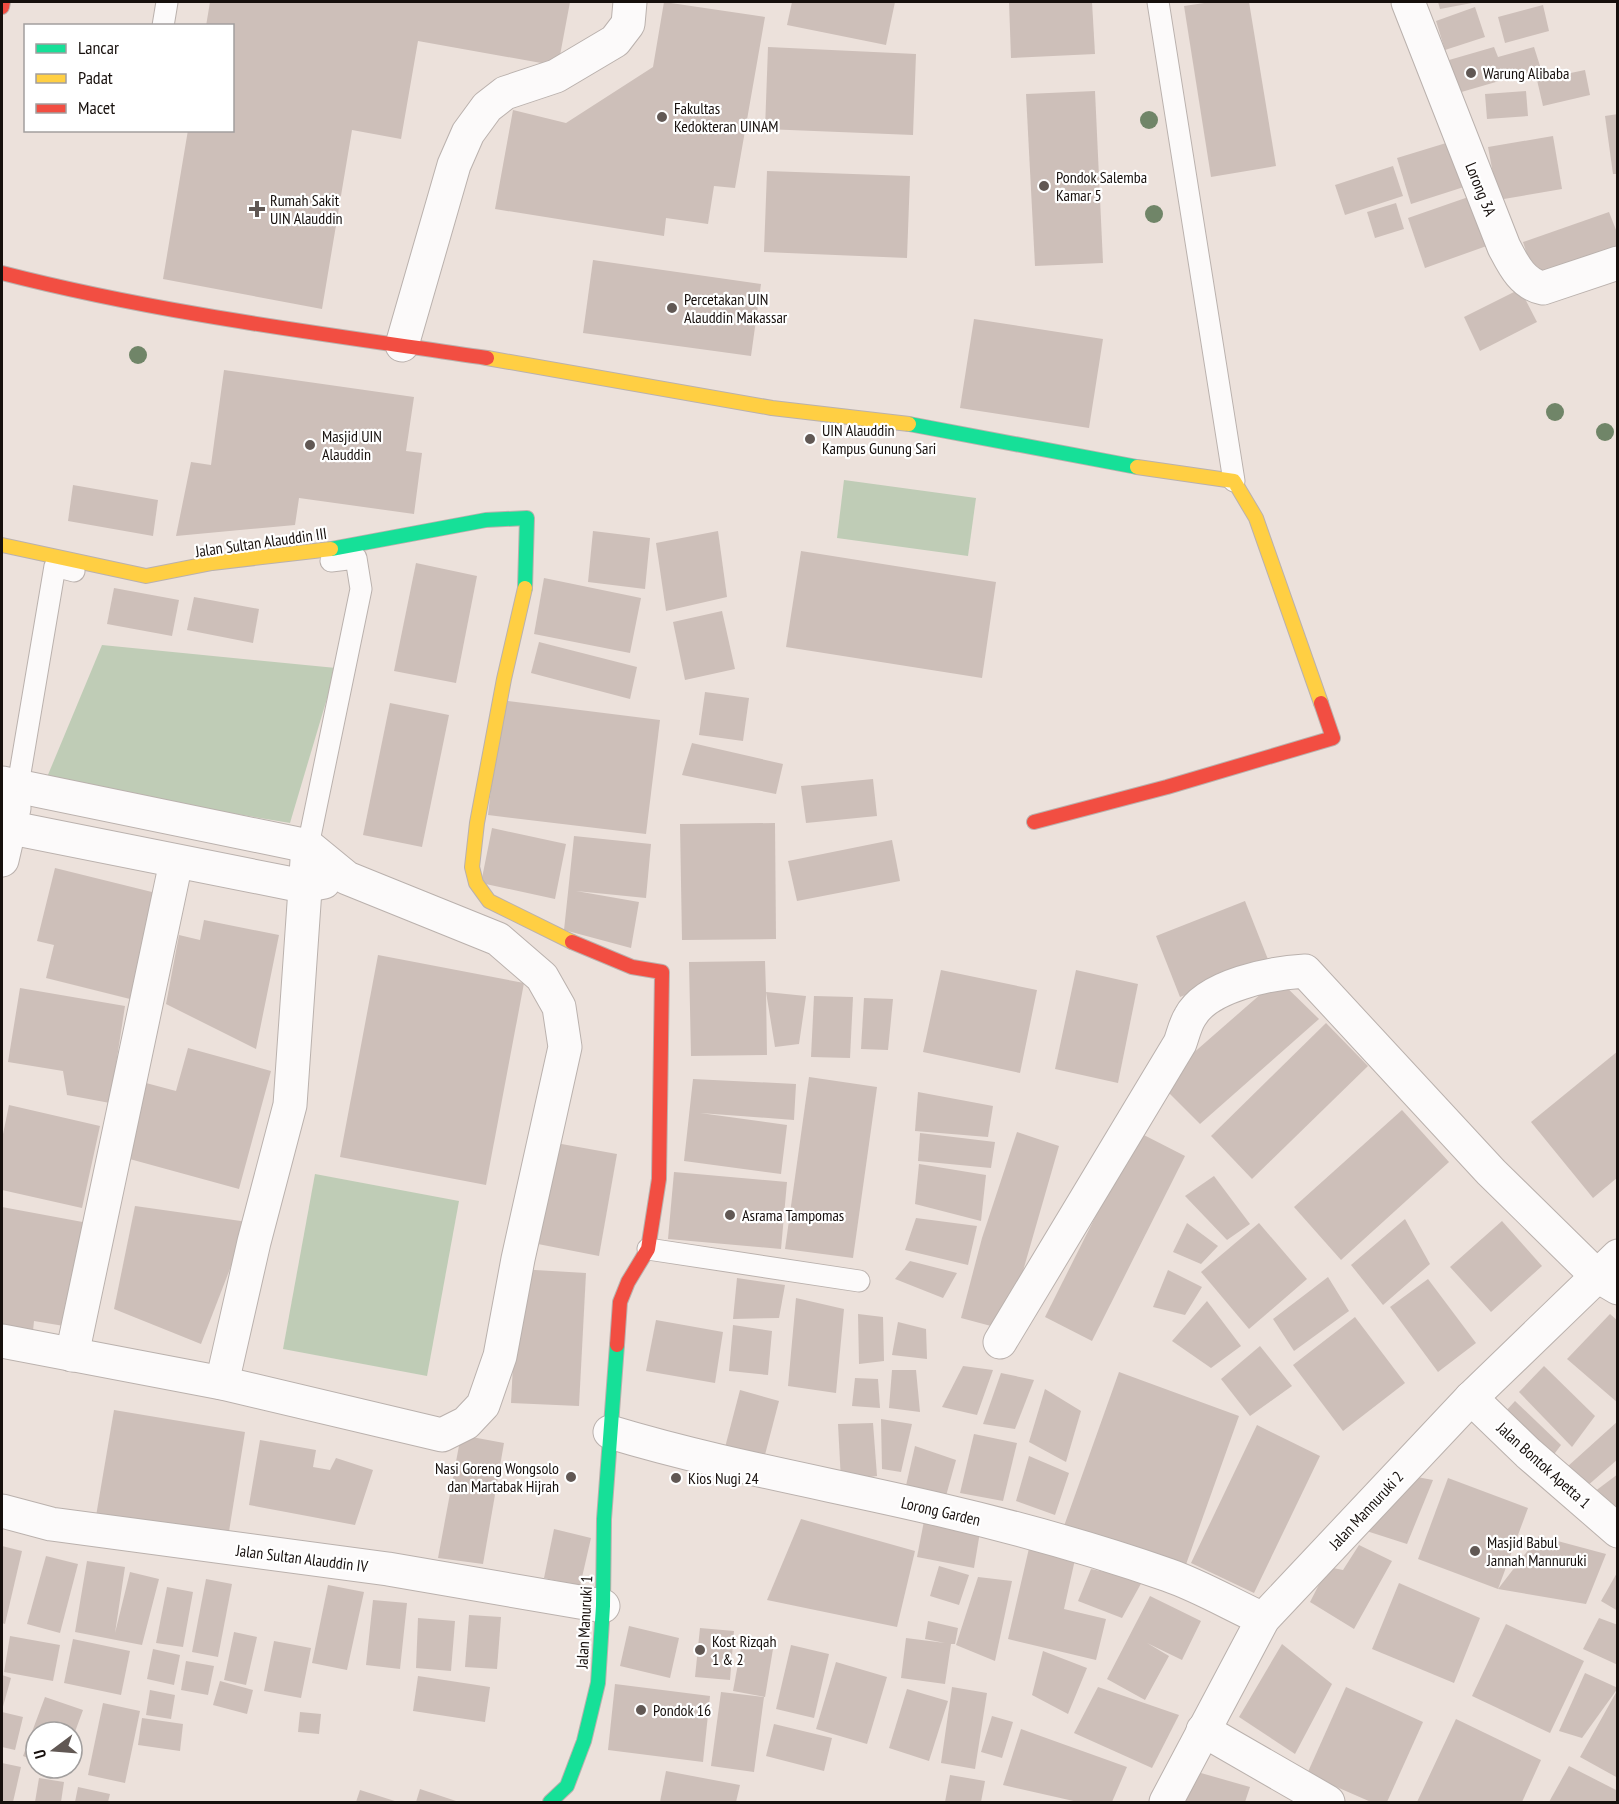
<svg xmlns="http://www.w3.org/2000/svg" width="1619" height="1804" font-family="'PT Sans Narrow',sans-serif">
	<rect width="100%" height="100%" fill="#ece1db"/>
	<!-- green -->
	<g fill="#bfccb6">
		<path d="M844,480L976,498L968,556L837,538Z"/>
		<path d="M102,645L336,668L290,823L45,782Z"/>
		<path d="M315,1174L459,1201L427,1376L283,1349Z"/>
	</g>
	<!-- building -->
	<g fill="#cdbfb9">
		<path d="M210,2H570L558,66L418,41L401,139L352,130L322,309L163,279L188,130H232V26H206Z"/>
		<path d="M664,2L765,17L735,188L714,186L708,224L666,218L664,236L495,209L513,110L566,123L653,67Z"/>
		<path d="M792,2H895L886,45L787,25Z"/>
		<path d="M1009,2H1092L1095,54L1011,58Z"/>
		<path d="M1211,2H1249L1276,166L1211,177L1184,6Z"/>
		<path d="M1438,2H1472V3L1440,9Z"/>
		<path d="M1543,5L1549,31L1505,43L1498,17Z"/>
		<path d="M1475,7L1485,37L1445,50L1436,21Z"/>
		<path d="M768,47L916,54L913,135L765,129Z"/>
		<path d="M1494,47L1498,57L1534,47L1541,69L1458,93L1449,60Z"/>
		<path d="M1585,70L1590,95L1543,106L1537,80Z"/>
		<path d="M1095,91L1103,263L1035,266L1026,94Z"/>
		<path d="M1526,91L1528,116L1487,119L1485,94Z"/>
		<path d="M1618,114V174H1613L1605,116Z"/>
		<path d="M1553,136L1562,189L1498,200L1488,147Z"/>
		<path d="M1456,140L1470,185L1411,204L1397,158Z"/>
		<path d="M1393,166L1403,196L1345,215L1335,185Z"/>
		<path d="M767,171L910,176L907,258L764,252Z"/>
		<path d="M1477,194L1495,243L1425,268L1408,218Z"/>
		<path d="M1396,203L1404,229L1375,238L1367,212Z"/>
		<path d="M1609,212L1618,235V247L1534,275L1523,242Z"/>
		<path d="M593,260L761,284L751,356L583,333Z"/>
		<path d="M1520,289L1537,322L1480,351L1464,317Z"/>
		<path d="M974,319L1103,339L1089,428L960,408Z"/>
		<path d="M224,370L414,397L406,451L422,453L414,514L299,498L295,525L176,536L191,462L211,465Z"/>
		<path d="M73,485L158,500L153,536L68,521Z"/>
		<path d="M593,531L650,538L645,589L588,582Z"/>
		<path d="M718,531L727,597L666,611L656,543Z"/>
		<path d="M801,551L996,582L982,678L786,647Z"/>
		<path d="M416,563L477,576L456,683L394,671Z"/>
		<path d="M544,578L641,598L630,653L534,634Z"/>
		<path d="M114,588L179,600L172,636L107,624Z"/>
		<path d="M194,597L259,609L253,643L187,630Z"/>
		<path d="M722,611L735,669L685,680L673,622Z"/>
		<path d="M539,642L637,667L630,699L531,673Z"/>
		<path d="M705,692L749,698L743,741L699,735Z"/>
		<path d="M501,700L660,720L646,834L488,815Z"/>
		<path d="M390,703L449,715L422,847L363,835Z"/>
		<path d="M692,743L783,764L776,794L682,775Z"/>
		<path d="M873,779L877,816L806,823L801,786Z"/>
		<path d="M775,823L776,939L682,940L680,824Z"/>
		<path d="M492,828L566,844L555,899L481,883Z"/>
		<path d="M574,836L651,844L646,898L576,891L639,902L631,948L564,930Z"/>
		<path d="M892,840L900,881L797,901L788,861Z"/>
		<path d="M55,868L156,893L130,999L46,978L54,945L37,941Z"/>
		<path d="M1245,901L1269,962L1180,997L1156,936Z"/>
		<path d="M204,920L279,935L256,1049L166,1004L179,935L200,940Z"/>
		<path d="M378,955L524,983L486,1185L340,1157Z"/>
		<path d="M765,961L766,992L806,996L799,1044L775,1047L766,992L767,1055L691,1056L689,962Z"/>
		<path d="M941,970L1037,990L1020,1073L923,1052Z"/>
		<path d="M1076,970L1138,984L1118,1083L1055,1069Z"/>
		<path d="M1278,979L1319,1019L1200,1124L1159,1083Z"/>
		<path d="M20,988L125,1006L110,1103L67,1095L63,1071L8,1062Z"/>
		<path d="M814,996L853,997L850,1058L811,1057Z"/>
		<path d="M864,998L893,999L888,1050L861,1049Z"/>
		<path d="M1326,1023L1368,1066L1252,1179L1211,1136Z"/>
		<path d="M188,1048L271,1071L239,1189L126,1158L146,1083L176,1091Z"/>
		<path d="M1618,1051V1177L1593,1198L1531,1122Z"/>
		<path d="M809,1077L877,1087L853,1258L785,1249Z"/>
		<path d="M693,1079L796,1084L794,1120L700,1113L787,1125L781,1174L684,1161Z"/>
		<path d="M918,1092L993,1106L988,1137L915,1131Z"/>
		<path d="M9,1105L100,1126L82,1208L2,1190V1139Z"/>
		<path d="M1402,1110L1449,1162L1341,1260L1294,1207Z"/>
		<path d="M1017,1132L1059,1146L1006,1330L961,1318L982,1238Z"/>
		<path d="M1138,1132L1185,1156L1092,1341L1045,1317Z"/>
		<path d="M920,1133L995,1142L991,1168L918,1161Z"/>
		<path d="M556,1143L617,1154L599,1256L538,1244Z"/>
		<path d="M919,1164L986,1175L981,1221L915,1204Z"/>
		<path d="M674,1172L787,1182L781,1249L668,1239Z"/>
		<path d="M1214,1176L1250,1224L1227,1240L1185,1196Z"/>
		<path d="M135,1206L248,1222L201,1344L114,1309Z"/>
		<path d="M2,1207L88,1223L70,1327L34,1321L33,1331L2,1325Z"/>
		<path d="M916,1218L977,1226L968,1265L905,1250Z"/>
		<path d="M1405,1219L1430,1264L1383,1305L1351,1265Z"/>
		<path d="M1502,1221L1542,1266L1491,1312L1450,1267Z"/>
		<path d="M1187,1223L1218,1246L1201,1264L1173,1252Z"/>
		<path d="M1259,1223L1307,1279L1249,1329L1201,1272Z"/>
		<path d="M910,1261L957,1273L943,1298L895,1279Z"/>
		<path d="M518,1269L586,1273L579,1406L511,1403Z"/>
		<path d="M1168,1270L1202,1287L1185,1315L1153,1307Z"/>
		<path d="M1328,1277L1349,1311L1294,1351L1273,1319Z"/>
		<path d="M737,1278L785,1285L779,1318L733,1319Z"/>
		<path d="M1428,1279L1476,1343L1438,1372L1390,1307Z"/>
		<path d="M796,1298L844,1309L836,1393L788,1386Z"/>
		<path d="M1207,1301L1241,1346L1211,1368L1172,1341Z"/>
		<path d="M858,1314L883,1317L884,1361L859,1364Z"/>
		<path d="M1610,1314L1618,1321V1403L1567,1359Z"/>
		<path d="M1355,1317L1405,1383L1343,1431L1293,1365Z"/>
		<path d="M656,1320L723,1332L715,1383L646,1371Z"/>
		<path d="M898,1322L926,1329L927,1359L892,1355Z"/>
		<path d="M733,1325L772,1331L768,1375L729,1371Z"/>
		<path d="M1260,1346L1292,1386L1250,1416L1221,1379Z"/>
		<path d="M963,1366L993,1370L977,1415L942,1407Z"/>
		<path d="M1544,1366L1595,1416L1572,1447L1519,1392Z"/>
		<path d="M892,1370H916L920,1412L889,1408Z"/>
		<path d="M1119,1372L1239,1416L1184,1570L1064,1526Z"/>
		<path d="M1001,1373L1034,1380L1015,1429L983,1424Z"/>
		<path d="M855,1378L878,1379L880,1408L852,1406Z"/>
		<path d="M1045,1389L1081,1411L1066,1462L1029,1442Z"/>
		<path d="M740,1390L779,1401L761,1470L722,1459Z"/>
		<path d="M1515,1401L1561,1445L1549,1461L1505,1412Z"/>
		<path d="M114,1410L245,1432L227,1544L95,1522Z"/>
		<path d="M881,1419L912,1424L901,1472L882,1469Z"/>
		<path d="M1618,1421V1459L1586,1487L1567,1467Z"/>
		<path d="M873,1423L877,1476L841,1481L838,1424Z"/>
		<path d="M1257,1425L1320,1456L1254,1593L1191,1563Z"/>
		<path d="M974,1434L1017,1443L1003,1501L960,1493Z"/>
		<path d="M461,1435L504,1443L483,1564L438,1558Z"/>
		<path d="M260,1440L316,1450L313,1467L330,1470L336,1458L373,1470L355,1525L249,1505Z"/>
		<path d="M915,1446L956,1460L944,1503L905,1490Z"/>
		<path d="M1029,1456L1069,1473L1055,1515L1016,1501Z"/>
		<path d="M1401,1474L1433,1480L1407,1544L1351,1526Z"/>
		<path d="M1618,1474V1514L1594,1492Z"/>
		<path d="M1448,1478L1528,1508L1498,1589L1418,1559Z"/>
		<path d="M801,1519L915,1551L897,1627L767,1600Z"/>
		<path d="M924,1521L980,1532L974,1568L917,1557Z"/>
		<path d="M554,1529L591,1538L580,1586L544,1578Z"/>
		<path d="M1539,1536L1606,1554L1586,1604L1498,1589Z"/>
		<path d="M1030,1544L1076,1555L1064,1609L1106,1619L1096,1660L1008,1639Z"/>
		<path d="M1359,1545L1392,1561L1354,1629L1310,1602L1328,1567L1343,1570Z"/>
		<path d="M2,1546L22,1551L5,1624L2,1623Z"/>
		<path d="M46,1556L78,1564L60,1633L27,1624Z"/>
		<path d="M87,1561L125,1567L115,1633L130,1572L159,1579L142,1645L75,1632Z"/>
		<path d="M939,1566L969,1575L959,1605L930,1596Z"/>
		<path d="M1091,1569L1143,1580L1122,1618L1078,1601Z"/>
		<path d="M1618,1571V1611L1601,1601Z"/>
		<path d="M978,1577L1012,1581L995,1661L956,1645Z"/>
		<path d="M206,1579L232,1584L218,1657L192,1652Z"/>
		<path d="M1399,1583L1480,1618L1454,1683L1372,1649Z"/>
		<path d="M328,1585L364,1592L347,1670L312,1663Z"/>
		<path d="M167,1587L193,1592L183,1647L156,1643Z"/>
		<path d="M1150,1596L1201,1621L1182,1660L1147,1643L1169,1656L1145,1700L1107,1679Z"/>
		<path d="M373,1600L407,1603L400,1669L366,1665Z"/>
		<path d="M469,1615L501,1617L497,1669L465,1667Z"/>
		<path d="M418,1618L455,1621L451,1671L416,1668Z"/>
		<path d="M1599,1618L1618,1625V1665L1583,1649Z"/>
		<path d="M928,1621L958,1628L955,1644H951L945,1684L901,1678L906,1638L945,1643L925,1639Z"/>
		<path d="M1506,1624L1584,1661L1550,1733L1472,1696Z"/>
		<path d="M629,1626L679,1638L670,1678L620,1666Z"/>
		<path d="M700,1628L734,1631L730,1680L695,1677Z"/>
		<path d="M234,1632L257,1637L246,1685L224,1680Z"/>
		<path d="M10,1636L60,1645L53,1681L4,1672Z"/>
		<path d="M743,1637L774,1643L765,1697L733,1691Z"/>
		<path d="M73,1639L130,1651L121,1695L64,1683Z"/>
		<path d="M274,1641L311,1648L301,1698L264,1691Z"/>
		<path d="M1282,1644L1332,1684L1295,1754L1239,1717Z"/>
		<path d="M791,1645L829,1654L814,1718L776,1709Z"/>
		<path d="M153,1649L180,1655L174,1685L147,1679Z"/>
		<path d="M1043,1651L1087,1668L1068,1714L1032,1695Z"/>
		<path d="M186,1661L214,1666L208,1695L181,1690Z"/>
		<path d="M836,1662L887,1677L867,1744L816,1729Z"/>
		<path d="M1585,1673L1618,1688L1582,1738L1559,1731Z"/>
		<path d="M2,1675L11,1678L2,1710Z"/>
		<path d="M418,1676L490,1687L485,1722L413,1711Z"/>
		<path d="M220,1681L253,1690L247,1714L213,1705Z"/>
		<path d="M615,1684L710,1696L703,1762L608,1750Z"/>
		<path d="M952,1687L987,1693L975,1769L941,1763Z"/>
		<path d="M1098,1687L1179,1715L1152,1768L1074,1733Z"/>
		<path d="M1346,1687L1423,1722L1387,1802H1371L1307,1774Z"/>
		<path d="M907,1689L948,1701L929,1761L889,1748Z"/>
		<path d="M1618,1689V1778L1580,1757Z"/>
		<path d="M150,1690L175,1695L171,1719L146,1715Z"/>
		<path d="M721,1692L764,1697L754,1772L711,1766Z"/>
		<path d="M45,1697L83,1710L72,1740V1732H36V1761L23,1756Z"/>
		<path d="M103,1703L140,1711L125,1783L88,1775Z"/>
		<path d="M2,1712L23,1717L15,1750L2,1747Z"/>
		<path d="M300,1712L321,1714L319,1734L298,1732Z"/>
		<path d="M992,1716L1013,1722L1002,1758L981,1752Z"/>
		<path d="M142,1718L183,1724L180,1751L138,1745Z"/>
		<path d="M1456,1719L1541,1760L1522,1802H1417Z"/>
		<path d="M774,1724L832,1738L824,1771L766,1756Z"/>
		<path d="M1021,1729L1127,1767L1112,1802H1078L1003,1785Z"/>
		<path d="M2,1763L21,1767L13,1802H2Z"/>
		<path d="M1569,1766L1618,1791V1802H1549Z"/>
		<path d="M666,1771L740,1785L736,1802H660Z"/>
		<path d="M1194,1771L1250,1787L1245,1802H1180Z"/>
		<path d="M950,1775L985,1781L981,1802H945Z"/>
		<path d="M39,1778L64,1782L61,1802H35Z"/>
		<path d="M78,1787L110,1794L108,1802H75Z"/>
		<path d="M420,1789L459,1802H416Z"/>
		<path d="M360,1790L398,1802H356Z"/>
	</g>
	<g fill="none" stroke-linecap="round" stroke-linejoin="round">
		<defs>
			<g id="lane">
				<path d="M1158,2L1234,481"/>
				<path d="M163,26L167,2"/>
				<path d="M18,785L55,566L74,571"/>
				<path d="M308,846L361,589L356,558L331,561"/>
				<path d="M648,1249L859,1281"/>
			</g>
			<g id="street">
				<path d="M1408,2L1504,247C1513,264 1522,284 1543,288L1618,263"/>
				<path d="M402,345L454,165L468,133L487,107L505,93L556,76L615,41L628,24L630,2"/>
				<path d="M2,783L308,846L347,878L498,939L542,977L559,1007L565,1047L518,1259L500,1356L483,1405L466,1423L442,1435L222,1383L2,1341"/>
				<path d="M2,826L303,886L324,882"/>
				<path d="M2,860L14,808"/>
				<path d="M1000,1342L1180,1043C1183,1035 1185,1025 1190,1017C1207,985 1272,973 1305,971L1491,1172L1596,1275L1618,1288"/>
				<path d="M72,1355L176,862"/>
				<path d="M222,1383L254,1242L290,1105L308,846"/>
				<path d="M1471,1398L1528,1453L1618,1531"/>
				<path d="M610,1432C719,1465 831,1484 941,1510C1018,1528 1094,1549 1168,1575C1200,1586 1232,1605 1263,1619"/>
				<path d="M2,1511L51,1524L388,1569L603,1606"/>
				<path d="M1203,1730L1328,1802"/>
				<path d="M1166,1802L1263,1619L1471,1398L1618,1256"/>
			</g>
			<g id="fast">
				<path d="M909,424L1137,467"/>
				<path d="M331,549L486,520L527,518L525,588"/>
				<path d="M550,1802L567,1786L584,1741L598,1683L603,1606L604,1519L617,1345"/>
			</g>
			<g id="slow">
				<path d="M487,358L772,408L909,424"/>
				<path d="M1137,467L1234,481L1256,518L1321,703"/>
				<path d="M2,545L146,576L212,563L331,549"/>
				<path d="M525,588L504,679L477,823L472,867L476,883L489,901L572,942"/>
			</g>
			<g id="jam">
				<path d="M2,7L3,2"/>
				<path d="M2,273C161,314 325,334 487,358"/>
				<path d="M1034,822L1167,787L1333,738L1321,703"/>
				<path d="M572,942L632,967L662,972L659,1179L648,1249L628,1282L620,1302L617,1345"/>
			</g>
		</defs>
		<!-- lane casing -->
		<use href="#lane" stroke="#bab1ad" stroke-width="23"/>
		<!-- street casing -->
		<use href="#street" stroke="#bab1ad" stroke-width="35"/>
		<!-- fast casing -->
		<use href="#fast" stroke="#bab1ad" stroke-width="16"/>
		<!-- slow casing -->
		<use href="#slow" stroke="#bab1ad" stroke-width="16"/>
		<!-- jam casing -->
		<use href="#jam" stroke="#bab1ad" stroke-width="16"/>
		<!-- lane -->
		<use href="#lane" stroke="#fcfafa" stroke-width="21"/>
		<!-- street -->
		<use href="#street" stroke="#fcfafa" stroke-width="33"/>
		<!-- fast -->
		<use href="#fast" stroke="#16e098" stroke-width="14"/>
		<!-- slow -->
		<use href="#slow" stroke="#ffcf43" stroke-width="14"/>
		<!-- jam -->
		<use href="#jam" stroke="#f24e42" stroke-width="14"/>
	</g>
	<!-- trees -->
	<g fill="#708568">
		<circle cx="1149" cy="120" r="9"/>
		<circle cx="1154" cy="214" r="9"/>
		<circle cx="138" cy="355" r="9"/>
		<circle cx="1555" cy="412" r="9"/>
		<circle cx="1605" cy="432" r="9"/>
	</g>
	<!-- markers -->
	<g fill="#615854" stroke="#fff" stroke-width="2">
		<circle cx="1471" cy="73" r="6"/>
		<circle cx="662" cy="117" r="6"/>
		<circle cx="1044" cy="186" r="6"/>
		<path d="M254 200h6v6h6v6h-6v6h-6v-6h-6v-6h6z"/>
		<circle cx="672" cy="308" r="6"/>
		<circle cx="810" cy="439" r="6"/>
		<circle cx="310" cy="445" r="6"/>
		<circle cx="730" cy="1215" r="6"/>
		<circle cx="571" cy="1477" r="6"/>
		<circle cx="676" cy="1478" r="6"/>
		<circle cx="1475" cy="1551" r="6"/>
		<circle cx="700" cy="1650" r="6"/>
		<circle cx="641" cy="1710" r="6"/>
	</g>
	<g text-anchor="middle" stroke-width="4.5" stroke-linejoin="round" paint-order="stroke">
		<!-- poi labels -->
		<g font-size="16" fill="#160f0c" stroke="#fff" text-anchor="start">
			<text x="1483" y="79">Warung Alibaba</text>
			<text x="674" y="114">Fakultas<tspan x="674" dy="18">Kedokteran UINAM</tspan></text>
			<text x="1056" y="183">Pondok Salemba<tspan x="1056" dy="18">Kamar 5</tspan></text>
			<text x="270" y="206">Rumah Sakit<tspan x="270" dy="18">UIN Alauddin</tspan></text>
			<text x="684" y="305">Percetakan UIN<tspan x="684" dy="18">Alauddin Makassar</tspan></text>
			<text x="822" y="436">UIN Alauddin<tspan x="822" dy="18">Kampus Gunung Sari</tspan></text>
			<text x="322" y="442">Masjid UIN<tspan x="322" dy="18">Alauddin</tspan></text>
			<text x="742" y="1221">Asrama Tampomas</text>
			<text x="559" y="1474" text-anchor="end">Nasi Goreng Wongsolo<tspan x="559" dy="18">dan Martabak Hijrah</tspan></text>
			<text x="688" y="1484">Kios Nugi 24</text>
			<text x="1487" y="1548">Masjid Babul<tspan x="1487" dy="18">Jannah Mannuruki</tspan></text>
			<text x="712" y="1647">Kost Rizqah<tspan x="712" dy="18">1 &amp; 2</tspan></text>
			<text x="653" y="1716">Pondok 16</text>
		</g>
		<!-- street labels -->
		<g font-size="16" fill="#160f0c" stroke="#fff">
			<text transform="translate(1481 189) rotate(68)" y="6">Lorong 3A</text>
			<text transform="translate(261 542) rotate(-8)" y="6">Jalan Sultan Alauddin III</text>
			<text transform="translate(1544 1465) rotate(42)" y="6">Jalan Bontok Apetta 1</text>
			<text transform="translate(1366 1510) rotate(-47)" y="6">Jalan Mannuruki 2</text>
			<text transform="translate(941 1511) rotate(13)" y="6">Lorong Garden</text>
			<text transform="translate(302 1558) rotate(7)" y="6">Jalan Sultan Alauddin IV</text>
			<text transform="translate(584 1622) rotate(-87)" y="6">Jalan Manuruki 1</text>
		</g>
	</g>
	<!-- border -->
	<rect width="1619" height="1804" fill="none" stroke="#160f0c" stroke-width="6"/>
	<!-- legend -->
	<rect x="24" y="24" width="210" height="108" fill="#ffffff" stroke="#a29f9e" stroke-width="1.5"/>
	<rect x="36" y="44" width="30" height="9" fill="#16e098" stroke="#a29f9e" stroke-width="1.5"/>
	<text x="78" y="54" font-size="18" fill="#160f0c">Lancar</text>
	<rect x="36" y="74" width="30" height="9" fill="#ffcf43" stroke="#a29f9e" stroke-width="1.5"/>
	<text x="78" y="84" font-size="18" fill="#160f0c">Padat</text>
	<rect x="36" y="104" width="30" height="9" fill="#f24e42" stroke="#a29f9e" stroke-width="1.5"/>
	<text x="78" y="114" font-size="18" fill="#160f0c">Macet</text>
	<!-- north arrow -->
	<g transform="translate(54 1750) rotate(254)"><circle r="28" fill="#ffffff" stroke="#a29f9e" stroke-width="1.5"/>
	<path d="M0-4.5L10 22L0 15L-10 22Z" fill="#615854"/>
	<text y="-9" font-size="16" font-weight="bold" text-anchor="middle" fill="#160f0c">U</text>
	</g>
</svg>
